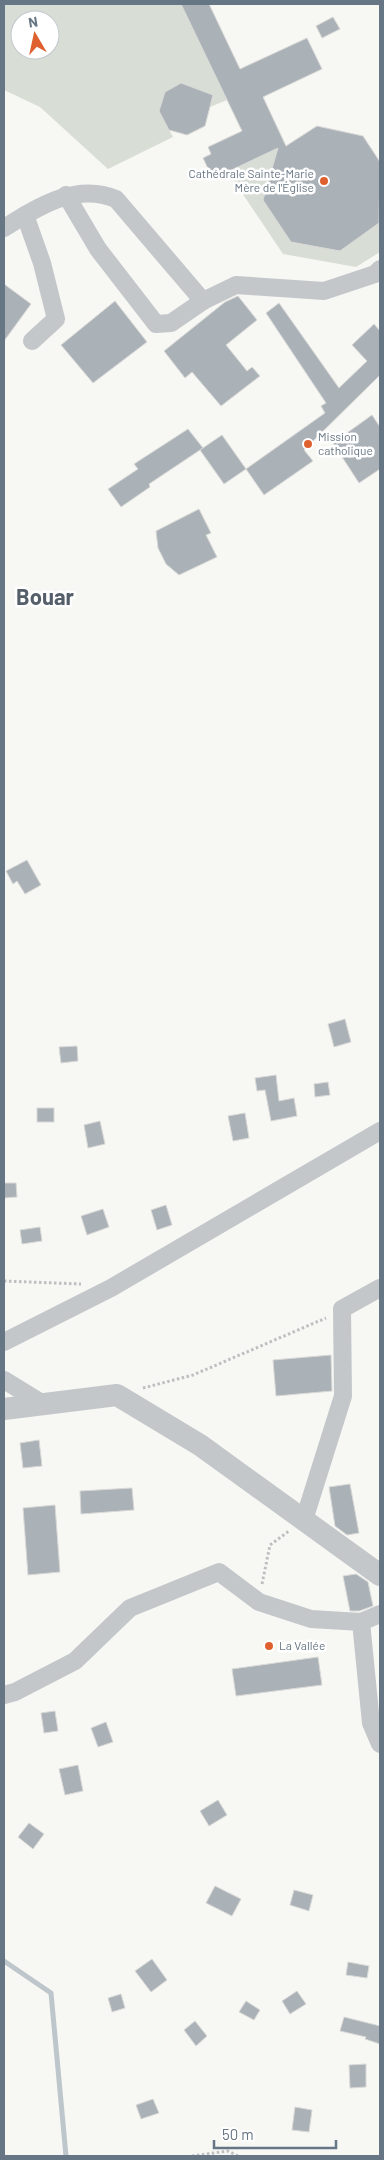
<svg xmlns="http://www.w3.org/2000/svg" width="384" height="2160" font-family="Barlow,sans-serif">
	<rect width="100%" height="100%" fill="#f7f7f4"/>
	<!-- green -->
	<g fill="#d8ded5" fill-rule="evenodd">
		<path d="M4,4H181L227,100L210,107L165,92L159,111L173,137L108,169L40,107L4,90ZM20,20H50V50H20Z"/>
		<path d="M285,144L277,152L291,242L340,251L379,223L380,219V252L356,267L283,254L228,172Z"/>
	</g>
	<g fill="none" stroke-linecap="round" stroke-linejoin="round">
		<!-- stream -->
		<path stroke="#bdc6cb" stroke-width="5" d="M4,1961L51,1993L66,2156"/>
	</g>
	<!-- building -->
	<g fill="#aab1b7" stroke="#d9d9d7">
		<path d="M181,4H209L240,69L307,38L322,69L263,97L286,146L317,126L363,136L380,162L379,223L340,251L291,242L263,200L278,148L221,175L218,169L210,173L203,158L211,154L208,147L242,131Z"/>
		<path d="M333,17L340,29L322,38L316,26Z"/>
		<path d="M181,83L213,95L205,126L187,135L169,130L159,111L165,92Z"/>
		<path d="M4,284L31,304L4,341Z"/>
		<path d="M238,296L257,320L226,345L247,371L252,367L260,376L221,406L192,372L185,378L164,351L225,302Z"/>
		<path d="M115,301L147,342L93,383L61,345Z"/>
		<path d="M279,303L339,388L367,361L352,345L374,324L380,331V375L304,450L313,461L264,495L246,469L325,413L321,406L326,403L266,313Z"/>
		<path d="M372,415L380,427V469L359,483L333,443Z"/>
		<path d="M188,429L203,448L149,484L150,487L121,507L108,489L138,469L134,464Z"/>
		<path d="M222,435L246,469L224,484L200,450Z"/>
		<path d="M199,509L211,533L206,535L217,557L179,575L166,564L158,548L156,531Z"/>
		<path d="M27,860L41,885L25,894L17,881L13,884L6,871Z"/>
		<path d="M345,1019L351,1042L334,1047L328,1024Z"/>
		<path d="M77,1046L78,1061L61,1063L59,1047Z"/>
		<path d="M276,1075L279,1101L294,1098L297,1116L271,1121L265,1090L257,1091L255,1078Z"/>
		<path d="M328,1082L330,1095L315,1097L314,1084Z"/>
		<rect x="37" y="1108" width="17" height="14"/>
		<path d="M245,1113L249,1138L233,1141L228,1116Z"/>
		<path d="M100,1121L105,1144L88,1148L84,1125Z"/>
		<path d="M4,1183H16L17,1197L4,1198Z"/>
		<path d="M166,1205L172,1225L157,1230L151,1210Z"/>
		<path d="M103,1209L109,1227L87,1235L81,1216Z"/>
		<path d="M40,1227L42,1241L22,1244L20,1230Z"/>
		<path d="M331,1355L332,1391L276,1396L273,1360Z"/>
		<path d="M39,1440L42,1466L23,1468L20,1443Z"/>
		<path d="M350,1484L359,1533L347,1535L335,1526L329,1487Z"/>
		<path d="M132,1488L134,1510L81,1514L80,1491Z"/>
		<path d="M55,1505L60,1572L28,1575L23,1508Z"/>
		<path d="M356,1574L368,1582L373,1606L359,1611H350L343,1576Z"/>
		<path d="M318,1657L322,1685L236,1696L232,1669Z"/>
		<path d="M55,1711L58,1731L44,1733L41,1713Z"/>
		<path d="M106,1722L113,1742L98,1747L91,1728Z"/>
		<path d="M78,1765L83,1791L65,1795L59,1769Z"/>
		<path d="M218,1800L227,1815L209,1826L200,1811Z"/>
		<path d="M29,1823L44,1834L33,1849L18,1837Z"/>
		<path d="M215,1886L241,1899L232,1916L206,1903Z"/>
		<path d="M294,1890L313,1895L309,1911L290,1905Z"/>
		<path d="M152,1959L167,1980L151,1992L135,1971Z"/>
		<path d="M348,1962L369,1966L367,1978L346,1975Z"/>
		<path d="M297,1991L306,2004L290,2014L282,2001Z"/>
		<path d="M121,1994L125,2008L112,2012L108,1998Z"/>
		<path d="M246,2001L260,2010L254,2020L239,2012Z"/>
		<path d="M344,2017L380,2026V2044L365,2039L366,2037L340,2031Z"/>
		<path d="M195,2021L207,2036L196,2046L184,2030Z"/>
		<path d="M366,2064V2087L350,2088L349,2065Z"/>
		<path d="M153,2099L159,2113L141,2119L136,2105Z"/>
		<path d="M295,2107L312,2110L309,2132L292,2130Z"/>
	</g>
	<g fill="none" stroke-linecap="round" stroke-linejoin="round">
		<!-- path -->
		<g stroke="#bdbfc1" stroke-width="3" stroke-dasharray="2.5 2.5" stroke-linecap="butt">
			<path d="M4,1281L81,1284"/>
			<path d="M143,1388L193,1375L326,1318"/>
			<path d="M262,1584L270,1545L289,1531"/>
			<path d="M192,2156L228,2151L238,2156"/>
		</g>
		<!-- minor -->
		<g stroke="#c3c7ca" stroke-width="18">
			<path d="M66,195L98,249L156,324L171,323L203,301"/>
			<path d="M25,215L42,263L56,319L32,341"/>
			<path d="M4,228C38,207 76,182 116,199L203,301L236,285L324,291L375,274L380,269"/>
			<path d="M4,1342L111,1288L380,1131"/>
			<path d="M4,1380L43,1404"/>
			<path d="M304,1520L343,1396L342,1309L380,1288"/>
			<path d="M380,1614L361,1622L371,1723L380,1744"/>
			<path d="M4,1695L15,1692L75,1661L130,1608L219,1572L259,1602L311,1619L361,1622"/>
		</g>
		<!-- tertiary -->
		<path stroke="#c3c7ca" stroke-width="22" d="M4,1409L117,1395L200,1445L380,1575"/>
	</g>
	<!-- markers -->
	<g fill="#de602e" stroke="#fff" stroke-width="2">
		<circle cx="324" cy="181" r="5"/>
		<circle cx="308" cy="444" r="5"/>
		<circle cx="269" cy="1646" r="5"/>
	</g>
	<g text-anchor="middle" stroke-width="5" stroke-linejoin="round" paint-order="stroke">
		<!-- poi labels -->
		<g font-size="12" fill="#677684" stroke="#fff" text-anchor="start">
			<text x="314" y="178" text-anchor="end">Cathédrale Sainte-Marie<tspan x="314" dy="14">Mère de l'Église</tspan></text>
			<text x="318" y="441">Mission<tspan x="318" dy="14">catholique</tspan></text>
			<text x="279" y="1650">La Vallée</text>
		</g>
		<!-- town labels -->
		<g font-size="22" font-weight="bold" fill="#555f6a" stroke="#fff">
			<text x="45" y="605">Bouar</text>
		</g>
	</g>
	<!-- border -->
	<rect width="384" height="2160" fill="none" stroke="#677684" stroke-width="10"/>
	<!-- north arrow -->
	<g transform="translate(35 35) rotate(351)"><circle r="24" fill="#ffffff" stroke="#c2c8ce"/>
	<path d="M0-4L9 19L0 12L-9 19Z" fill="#de602e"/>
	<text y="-8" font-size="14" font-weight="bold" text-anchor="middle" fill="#677684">N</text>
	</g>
	<!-- scale -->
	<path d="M214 2140v8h122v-8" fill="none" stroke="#677684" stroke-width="2.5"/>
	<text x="222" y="2140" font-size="15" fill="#677684" stroke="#ffffff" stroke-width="4" paint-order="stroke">50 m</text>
</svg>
